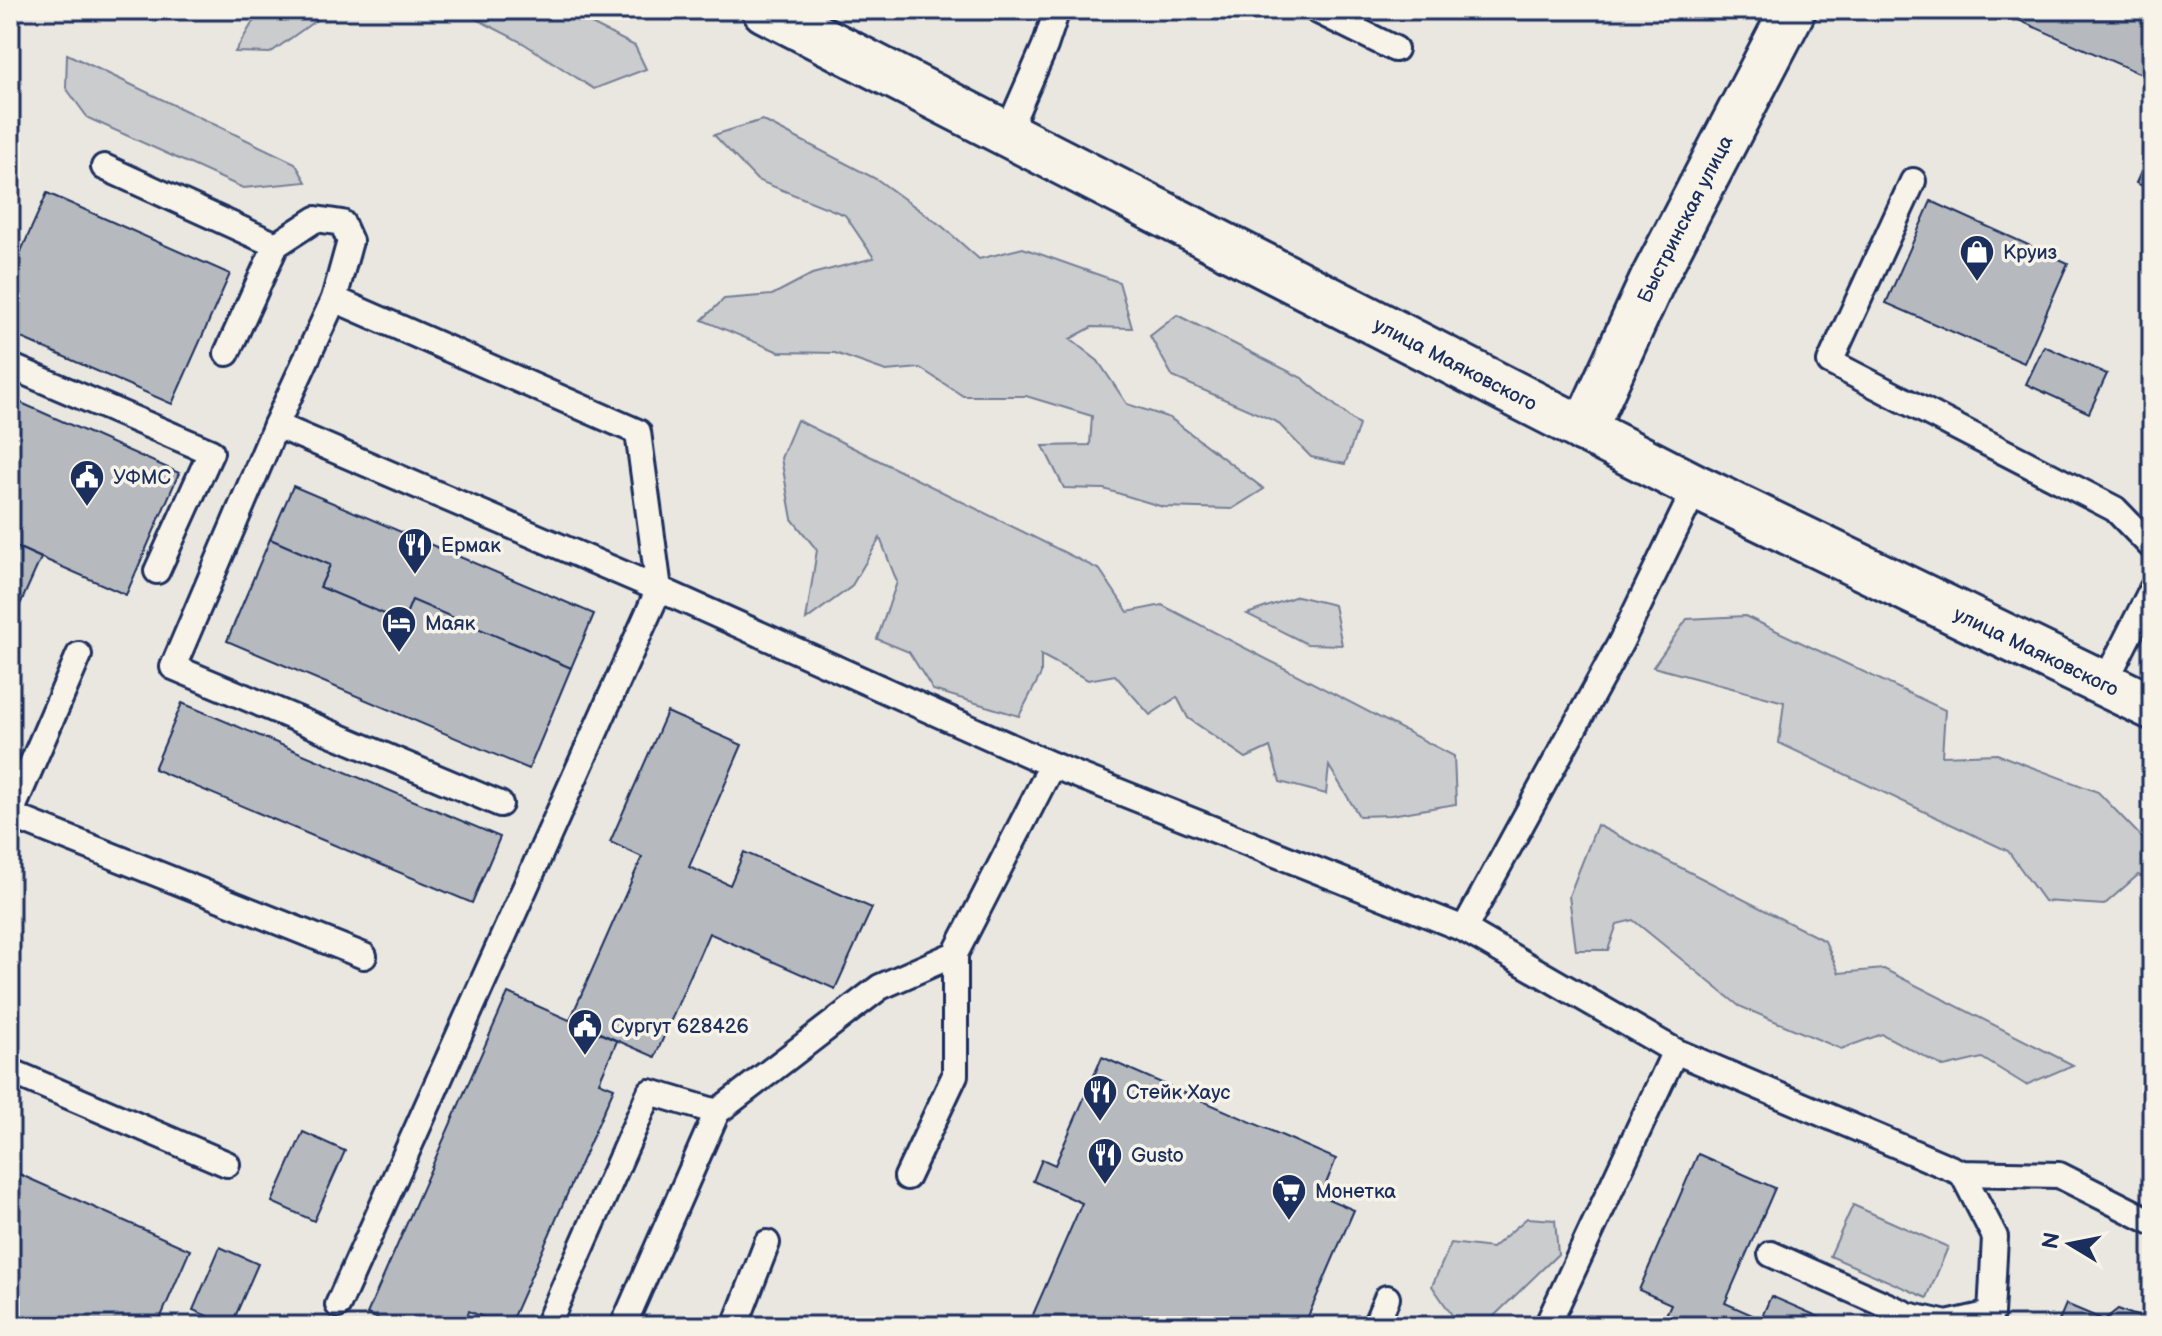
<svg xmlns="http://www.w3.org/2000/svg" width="2162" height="1336" font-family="'Balsamiq Sans',sans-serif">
	<rect width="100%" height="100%" fill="#eae7e0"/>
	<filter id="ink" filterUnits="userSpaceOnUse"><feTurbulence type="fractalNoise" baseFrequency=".0125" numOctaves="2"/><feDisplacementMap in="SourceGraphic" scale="16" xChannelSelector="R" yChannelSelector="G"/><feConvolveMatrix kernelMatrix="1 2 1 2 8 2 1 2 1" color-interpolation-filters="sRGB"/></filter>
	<g filter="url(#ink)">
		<!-- green -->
		<g fill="#cbcccd" stroke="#737e96" stroke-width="2">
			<path d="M260,10H326V13L270,53L235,52Z"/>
			<path d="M459,10H564L635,46L646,69L594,89L523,43Z"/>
			<path d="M67,54L295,163L306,182L243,188L88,118L66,88Z"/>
			<path d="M762,120L878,180L943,227L979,259L1023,248L1119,282L1132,328L1092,327L1070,339L1098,361L1127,404L1170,418L1264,489L1232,509L1163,507L1104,489L1064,488L1043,446L1090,445L1092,416L1026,396H963L920,368L886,371L835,353L779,352L702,320L724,299L772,295L812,274L874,258L845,215L757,180L714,135Z"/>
			<path d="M1177,315L1302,378L1359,425L1345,464L1311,457L1277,422L1173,377L1150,336Z"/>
			<path d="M797,420L1100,570L1128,612L1162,605L1454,756L1456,804L1391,815L1359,816L1329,766L1326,794L1280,782L1270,747L1246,758L1188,718L1177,697L1150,715L1115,675L1088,680L1041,655V674L1019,716L933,690L909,652L877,639L897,582L880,538L851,587L806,620L817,550L792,519L781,458Z"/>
			<path d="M1297,596L1334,605L1342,645L1307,644L1247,614Z"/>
			<path d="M1745,616L1945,710L1942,756L1997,754L2098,792L2152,848V881L2138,875L2104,905L2044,901L2008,851L1779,743L1784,702L1653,667L1687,619Z"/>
			<path d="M1597,825L1825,941L1839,973L1884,969L2073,1065L2026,1085L1982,1058L1944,1067L1882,1034L1841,1049L1739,1006L1633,920L1617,924L1608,950H1576L1569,896Z"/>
			<path d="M1853,1205L1948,1247L1927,1298L1830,1256Z"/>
			<path d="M1527,1218L1555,1220L1558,1254L1494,1316L1493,1326H1447L1452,1315L1432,1286L1451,1243L1492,1248Z"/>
		</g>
		<!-- building -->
		<g fill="#b6babf" stroke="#1b2f5e" stroke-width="2">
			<path d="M2018,10H2152V73L2150,78L2014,18Z"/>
			<path d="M2152,147V190L2136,183Z"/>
			<path d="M47,193L230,274L172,404L10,333V276Z"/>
			<path d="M1931,201L2068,263L2024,363L1886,303Z"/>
			<path d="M2044,346L2107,374L2089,413L2026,384Z"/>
			<path d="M10,398L179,473L126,595L10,544Z"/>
			<path d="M293,486L594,614L571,668L412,600L403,622L320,587L330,565L270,539Z"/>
			<path d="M270,539L330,565L320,587L403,622L412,600L571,668L529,769L227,641Z"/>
			<path d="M10,544L41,558L10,627Z"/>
			<path d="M182,703L500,837L472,903L154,769Z"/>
			<path d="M667,712L742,745L689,867L730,885L744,852L872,908L835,989L709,933L655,1057L570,1020L642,857L610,842Z"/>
			<path d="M508,993L617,1041L599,1082L614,1088L509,1326H504L469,1311L463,1326H394L367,1314Z"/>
			<path d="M1102,1057L1336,1159L1321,1196L1354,1210L1304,1326H1028L1082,1203L1033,1181L1042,1159L1055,1165Z"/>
			<path d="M303,1132L345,1151L314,1221L272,1202Z"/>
			<path d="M1698,1154L1775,1188L1725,1303L1761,1319L1771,1296L1840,1326H1661L1671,1304L1639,1290Z"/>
			<path d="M10,1170L190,1250L157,1326H10Z"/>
			<path d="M220,1247L258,1264L231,1326L193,1310Z"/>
			<path d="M2066,1304L2104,1320L2118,1309L2152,1322V1326H2052L2058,1323Z"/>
		</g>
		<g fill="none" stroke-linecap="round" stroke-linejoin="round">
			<defs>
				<g id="service">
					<path d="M1316,10L1395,49"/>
					<path d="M1007,133L1045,46L1057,10"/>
					<path d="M104,167L276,245"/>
					<path d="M1913,181L1830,362L2115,509L2152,547"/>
					<path d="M227,353L276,245L316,219L342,223L350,241L334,299"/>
					<path d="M10,366L211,452L157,571"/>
					<path d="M276,425L659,589L1052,765L1464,929L1675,1051L1962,1173L2059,1175L2152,1222"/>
					<path d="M2104,684L2152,589"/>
					<path d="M10,815L364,956"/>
					<path d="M10,815L79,655"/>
					<path d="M1464,929L1621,642L1696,487"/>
					<path d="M10,1071L227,1164"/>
					<path d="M1962,1173L1995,1237L1991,1314L1986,1326"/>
					<path d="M907,1177L955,1075V954"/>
					<path d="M1771,1254L1908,1315L1947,1324L1991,1314"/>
					<path d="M338,1305L659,589L638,432L334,299L276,425L173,667L500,804"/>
					<path d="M547,1326L650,1092L717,1112"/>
					<path d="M623,1326L717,1112L880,987L955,954L1052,765"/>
					<path d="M735,1326L767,1243"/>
					<path d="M1375,1326L1387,1298"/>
					<path d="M1547,1326L1675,1051"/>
				</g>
				<g id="secondary">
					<path id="s1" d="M765,10L1696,487L2152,707"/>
					<path id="s2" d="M1584,430L1654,277L1793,10"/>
				</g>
			</defs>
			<!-- service casing -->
			<use href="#service" stroke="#1b2f5e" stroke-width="30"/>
			<!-- secondary casing -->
			<use href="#secondary" stroke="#1b2f5e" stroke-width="50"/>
			<!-- service -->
			<use href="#service" stroke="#f7f3e8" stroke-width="24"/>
			<!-- secondary -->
			<use href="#secondary" stroke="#f7f3e8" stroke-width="44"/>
		</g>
	</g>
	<!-- icons -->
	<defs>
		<symbol id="shop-pin" viewBox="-11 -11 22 30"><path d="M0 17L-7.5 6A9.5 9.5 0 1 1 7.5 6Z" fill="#1b2f5e" stroke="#f7f3e8"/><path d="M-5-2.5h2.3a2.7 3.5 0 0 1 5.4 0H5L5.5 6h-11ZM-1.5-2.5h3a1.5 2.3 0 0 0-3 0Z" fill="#fff"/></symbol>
		<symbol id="civic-pin" viewBox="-11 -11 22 30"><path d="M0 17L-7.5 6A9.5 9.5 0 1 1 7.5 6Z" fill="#1b2f5e" stroke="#f7f3e8"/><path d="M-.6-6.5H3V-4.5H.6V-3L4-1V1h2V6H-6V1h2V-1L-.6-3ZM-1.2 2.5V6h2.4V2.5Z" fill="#fff"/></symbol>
		<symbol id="restaurant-pin" viewBox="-11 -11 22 30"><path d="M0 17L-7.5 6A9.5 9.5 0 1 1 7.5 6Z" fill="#1b2f5e" stroke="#f7f3e8"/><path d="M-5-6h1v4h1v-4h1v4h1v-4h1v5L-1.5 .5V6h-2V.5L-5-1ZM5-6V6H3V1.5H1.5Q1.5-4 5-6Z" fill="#fff"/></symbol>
		<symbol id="hotel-pin" viewBox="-11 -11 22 30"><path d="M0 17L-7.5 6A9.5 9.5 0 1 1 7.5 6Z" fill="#1b2f5e" stroke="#f7f3e8"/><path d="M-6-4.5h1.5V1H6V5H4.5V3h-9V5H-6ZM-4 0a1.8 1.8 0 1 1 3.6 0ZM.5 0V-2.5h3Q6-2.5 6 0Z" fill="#fff"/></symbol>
		<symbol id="supermarket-pin" viewBox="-11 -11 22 30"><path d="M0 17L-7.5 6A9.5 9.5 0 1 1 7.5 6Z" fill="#1b2f5e" stroke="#f7f3e8"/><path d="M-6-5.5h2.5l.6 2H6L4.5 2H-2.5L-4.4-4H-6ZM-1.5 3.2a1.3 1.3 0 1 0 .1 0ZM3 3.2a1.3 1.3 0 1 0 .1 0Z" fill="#fff"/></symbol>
	</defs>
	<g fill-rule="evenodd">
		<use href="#shop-pin" x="1957" y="232" width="40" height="54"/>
		<use href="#civic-pin" x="67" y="457" width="40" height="54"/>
		<use href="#restaurant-pin" x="395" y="525" width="40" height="54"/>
		<use href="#hotel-pin" x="379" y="603" width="40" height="54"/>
		<use href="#civic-pin" x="565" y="1006" width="40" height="54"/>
		<use href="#restaurant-pin" x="1080" y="1072" width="40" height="54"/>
		<use href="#restaurant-pin" x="1085" y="1135" width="40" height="54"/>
		<use href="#supermarket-pin" x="1269" y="1171" width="40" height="54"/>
	</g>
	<g text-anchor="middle" stroke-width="7" stroke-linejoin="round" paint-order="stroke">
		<!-- street labels -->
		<g font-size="20" fill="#1b2f5e" stroke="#f7f3e8">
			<text dy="7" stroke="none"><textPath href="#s2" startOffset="234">Быстринская улица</textPath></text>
			<text dy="7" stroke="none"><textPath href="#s1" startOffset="776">улица Маяковского</textPath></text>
			<text dy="7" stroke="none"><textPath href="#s1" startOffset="1424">улица Маяковского</textPath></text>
		</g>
		<!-- poi labels -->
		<g font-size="20" fill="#1b2f5e" stroke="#f7f3e8" text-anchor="start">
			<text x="2003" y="259">Круиз</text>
			<text x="113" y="484">УФМС</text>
			<text x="441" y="552">Ермак</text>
			<text x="425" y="630">Маяк</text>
			<text x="611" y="1033">Сургут 628426</text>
			<text x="1126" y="1099">Стейк Хаус</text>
			<text x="1131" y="1162">Gusto</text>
			<text x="1315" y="1198">Монетка</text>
		</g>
	</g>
	<!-- margin -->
	<rect width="2162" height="1336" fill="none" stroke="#f7f3e8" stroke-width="40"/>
	<rect x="20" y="20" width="2122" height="1296" fill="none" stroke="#1b2f5e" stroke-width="3" filter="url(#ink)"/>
	<!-- north arrow -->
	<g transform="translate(2070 1244) rotate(280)" stroke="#f7f3e8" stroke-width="6" paint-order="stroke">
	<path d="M0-6L14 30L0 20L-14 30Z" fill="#1b2f5e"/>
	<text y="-12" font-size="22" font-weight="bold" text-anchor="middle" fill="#1b2f5e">N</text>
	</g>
</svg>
